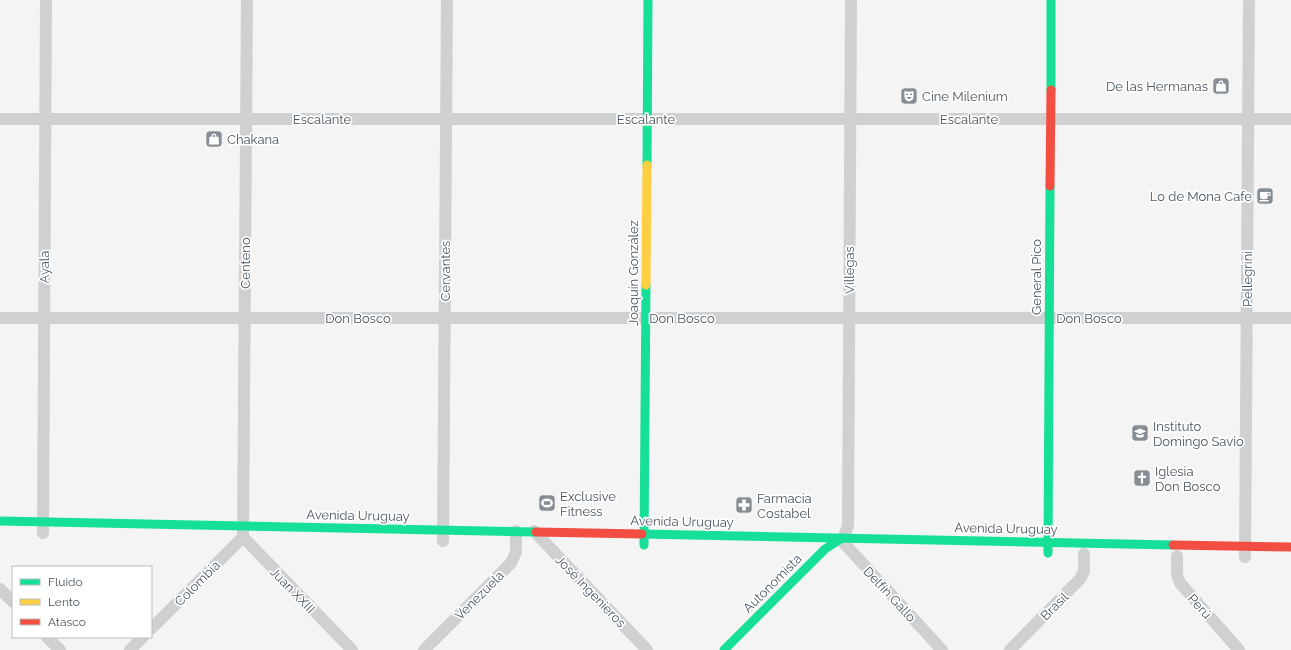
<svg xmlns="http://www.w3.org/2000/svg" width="1291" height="650" font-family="Raleway,sans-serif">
	<rect width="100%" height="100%" fill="#f4f4f4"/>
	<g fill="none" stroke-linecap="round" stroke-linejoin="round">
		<!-- street -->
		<g stroke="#ced0d2" stroke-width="12">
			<path d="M247,0L243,537L352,650"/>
			<path d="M851,0L848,526L842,541L942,650"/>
			<path d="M0,119H1291"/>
			<path d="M0,318H1291"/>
			<path d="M534,531L647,650"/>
			<path d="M43,533L46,0"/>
			<path d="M443,541L447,0"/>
			<path d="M1177,556V575L1180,583L1239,650"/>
			<path d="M1245,557L1249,0"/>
			<path d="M0,589L13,602"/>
			<path d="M151,629L243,537"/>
			<path d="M47,637L60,650"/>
			<path d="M130,650L143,637"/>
			<path d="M424,650L511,563L516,552V531"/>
			<path d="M1010,650L1080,579L1084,571V554"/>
		</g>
		<!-- fast -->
		<g stroke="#16e098" stroke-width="9">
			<path d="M1051,90V0"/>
			<path d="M647,165L648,0"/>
			<path d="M0,521L536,532"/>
			<path d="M642,534L1173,545"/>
			<path d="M644,545L646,285"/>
			<path d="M1048,553L1050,186"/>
			<path d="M724,650L825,549L842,538"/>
		</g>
		<!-- slow -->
		<path stroke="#ffcf43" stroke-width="9" d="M646,285L647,165"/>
		<!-- jam -->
		<g stroke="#f24e42" stroke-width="9">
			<path d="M1050,186L1051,90"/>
			<path d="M536,532L642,534"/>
			<path d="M1173,545L1291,547"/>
		</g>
	</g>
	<!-- icons -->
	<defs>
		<symbol id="shop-square" viewBox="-11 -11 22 22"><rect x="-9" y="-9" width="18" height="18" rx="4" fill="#868d94" stroke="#fff"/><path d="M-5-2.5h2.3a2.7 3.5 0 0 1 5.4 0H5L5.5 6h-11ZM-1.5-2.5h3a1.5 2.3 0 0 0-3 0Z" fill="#fff"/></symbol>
		<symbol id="theatre-square" viewBox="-11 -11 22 22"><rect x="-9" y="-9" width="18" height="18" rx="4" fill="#868d94" stroke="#fff"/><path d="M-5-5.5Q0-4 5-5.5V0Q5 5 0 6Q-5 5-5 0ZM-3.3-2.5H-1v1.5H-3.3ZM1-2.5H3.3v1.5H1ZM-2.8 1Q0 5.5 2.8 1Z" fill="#fff"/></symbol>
		<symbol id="cafe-square" viewBox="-11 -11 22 22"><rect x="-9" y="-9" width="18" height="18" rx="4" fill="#868d94" stroke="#fff"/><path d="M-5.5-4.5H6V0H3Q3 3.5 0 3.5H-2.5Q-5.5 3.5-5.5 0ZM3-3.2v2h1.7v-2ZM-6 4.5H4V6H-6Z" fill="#fff"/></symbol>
		<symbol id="school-square" viewBox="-11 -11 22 22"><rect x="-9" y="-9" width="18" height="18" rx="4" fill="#868d94" stroke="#fff"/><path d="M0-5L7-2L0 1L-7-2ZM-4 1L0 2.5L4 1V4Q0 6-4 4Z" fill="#fff"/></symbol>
		<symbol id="church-square" viewBox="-11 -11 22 22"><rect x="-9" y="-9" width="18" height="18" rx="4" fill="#868d94" stroke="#fff"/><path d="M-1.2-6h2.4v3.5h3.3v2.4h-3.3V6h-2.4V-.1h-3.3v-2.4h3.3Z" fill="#fff"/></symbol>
		<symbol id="stadium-square" viewBox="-11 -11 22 22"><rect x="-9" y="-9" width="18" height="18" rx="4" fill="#868d94" stroke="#fff"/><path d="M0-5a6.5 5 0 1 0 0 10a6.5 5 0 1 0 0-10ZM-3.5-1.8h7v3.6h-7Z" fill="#fff"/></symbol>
		<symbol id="pharmacy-square" viewBox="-11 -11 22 22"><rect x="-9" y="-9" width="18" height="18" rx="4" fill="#868d94" stroke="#fff"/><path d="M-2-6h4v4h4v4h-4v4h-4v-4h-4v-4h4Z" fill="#fff"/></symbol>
	</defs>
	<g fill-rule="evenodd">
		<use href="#shop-square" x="1211" y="76" width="20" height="20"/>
		<use href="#theatre-square" x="899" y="86" width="20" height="20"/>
		<use href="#shop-square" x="204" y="129" width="20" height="20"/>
		<use href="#cafe-square" x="1255" y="186" width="20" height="20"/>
		<use href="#school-square" x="1130" y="423" width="20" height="20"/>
		<use href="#church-square" x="1132" y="468" width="20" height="20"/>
		<use href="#stadium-square" x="537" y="493" width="20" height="20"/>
		<use href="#pharmacy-square" x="734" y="495" width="20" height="20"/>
	</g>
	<g text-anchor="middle" stroke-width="3.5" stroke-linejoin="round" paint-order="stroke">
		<!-- poi labels -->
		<g font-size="13" fill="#4a5661" stroke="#fff" text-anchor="start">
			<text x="1208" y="91" text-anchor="end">De las Hermanas</text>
			<text x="922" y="101">Cine Milenium</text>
			<text x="227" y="144">Chakana</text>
			<text x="1252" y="201" text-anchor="end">Lo de Mona Cafe</text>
			<text x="1153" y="431">Instituto<tspan x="1153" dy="15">Domingo Savio</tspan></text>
			<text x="1155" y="476">Iglesia<tspan x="1155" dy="15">Don Bosco</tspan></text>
			<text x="560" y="501">Exclusive<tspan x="560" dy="15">Fitness</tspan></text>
			<text x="757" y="503">Farmacia<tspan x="757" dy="15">Costabel</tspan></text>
		</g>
		<!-- street labels -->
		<g font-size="13" fill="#4a5661" stroke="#fff">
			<text x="322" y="124">Escalante</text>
			<text x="646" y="124">Escalante</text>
			<text x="969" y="124">Escalante</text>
			<text transform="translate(245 263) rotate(-90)" y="5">Centeno</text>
			<text transform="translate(44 267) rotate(-90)" y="5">Ayala</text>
			<text transform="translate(849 270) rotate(-90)" y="5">Villegas</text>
			<text transform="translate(445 271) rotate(-90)" y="5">Cervantes</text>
			<text transform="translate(633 273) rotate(-90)" y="5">Joaquín González</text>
			<text transform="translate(1036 277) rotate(-90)" y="5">General Pico</text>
			<text transform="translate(1247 279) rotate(-90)" y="5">Pellegrini</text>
			<text x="358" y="323">Don Bosco</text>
			<text x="682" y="323">Don Bosco</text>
			<text x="1089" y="323">Don Bosco</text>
			<text transform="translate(358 515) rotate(1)" y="5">Avenida Uruguay</text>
			<text transform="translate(682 521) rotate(1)" y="5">Avenida Uruguay</text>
			<text transform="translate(1006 528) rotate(1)" y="5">Avenida Uruguay</text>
			<text transform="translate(197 583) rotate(-45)" y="5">Colombia</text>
			<text transform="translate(772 583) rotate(-45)" y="5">Autonomista</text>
			<text transform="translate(293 590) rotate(46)" y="5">Juan XXIII</text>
			<text transform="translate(591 591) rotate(46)" y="5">José Ingenieros</text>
			<text transform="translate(890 594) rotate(47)" y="5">Delfín Gallo</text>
			<text transform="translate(479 595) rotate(-45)" y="5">Venezuela</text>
			<text transform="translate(1054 606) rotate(-45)" y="5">Brasil</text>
			<text transform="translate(1200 606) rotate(48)" y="5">Perú</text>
		</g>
	</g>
	<!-- legend -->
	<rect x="12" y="566" width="140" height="72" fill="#ffffff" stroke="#b7bbc0"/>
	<rect x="20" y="579" width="20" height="6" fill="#16e098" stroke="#b7bbc0"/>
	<text x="48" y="586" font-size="12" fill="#4a5661">Fluido</text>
	<rect x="20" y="599" width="20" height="6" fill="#ffcf43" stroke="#b7bbc0"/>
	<text x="48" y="606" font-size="12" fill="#4a5661">Lento</text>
	<rect x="20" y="619" width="20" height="6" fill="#f24e42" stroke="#b7bbc0"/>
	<text x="48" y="626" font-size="12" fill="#4a5661">Atasco</text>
</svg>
